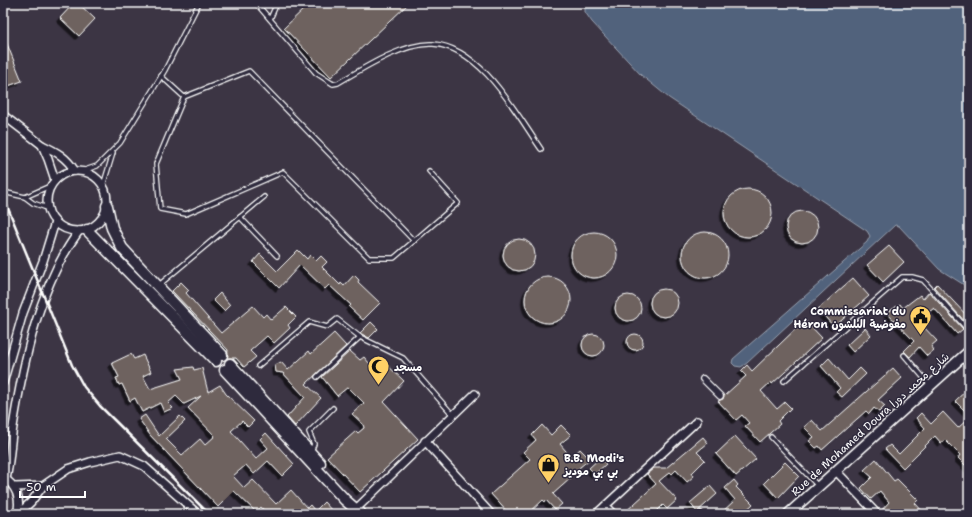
<svg xmlns="http://www.w3.org/2000/svg" width="972" height="517" font-family="'Shantell Sans','Playpen Sans Arabic',sans-serif">
	<defs>
		<filter id="shadow"><feDropShadow dx="-3.5" dy="3.5" stdDeviation="0" flood-color="#0009"/></filter>
	</defs>
	<rect width="100%" height="100%" fill="#3c3544"/>
	<filter id="ink" filterUnits="userSpaceOnUse"><feTurbulence type="fractalNoise" baseFrequency=".025" numOctaves="2"/><feDisplacementMap in="SourceGraphic" scale="8" xChannelSelector="R" yChannelSelector="G"/><feConvolveMatrix kernelMatrix="1 2 1 2 8 2 1 2 1" color-interpolation-filters="sRGB"/></filter>
	<g filter="url(#ink)">
		<!-- water -->
		<path fill="#51627b" stroke="#97a1b0" d="M585,3H969V288L939,269L899,226L895,225L747,363L741,367L735,366L732,363L733,359L867,242L870,236L867,231L669,98L641,75L592,22L585,12Z"/>
		<!-- building -->
		<g fill="#6e625e" stroke="#fff" filter="url(#shadow)">
			<path d="M74,3H78L95,19L79,36L60,18Z"/>
			<path d="M302,3H409L331,77L284,28L306,7Z"/>
			<path d="M3,34L22,81L8,86L3,74Z"/>
			<circle cx="748" cy="213" r="24"/>
			<circle cx="802" cy="227" r="16"/>
			<circle cx="594" cy="255" r="23"/>
			<circle cx="705" cy="255" r="23"/>
			<circle cx="519" cy="255" r="16"/>
			<path d="M889,246L904,262L883,282L867,265Z"/>
			<path d="M298,250L307,259L310,255L316,261L321,256L327,262L322,267L340,285L341,283L344,286L354,275L359,280L358,282L380,303L363,320L349,307L351,305L329,285L325,289L300,265L279,288L253,262L260,254L277,271Z"/>
			<circle cx="548" cy="300" r="23"/>
			<path d="M853,278L869,296L834,327L818,309Z"/>
			<path d="M181,282L189,290L186,293L221,333L253,306L263,317L266,314L271,320L286,307L296,317L288,325L290,328L274,343L267,336L250,351L256,357L244,367L236,358H227L228,350L172,291Z"/>
			<path d="M937,284L969,318L967,324L934,287Z"/>
			<circle cx="664" cy="303" r="14"/>
			<path d="M929,292L963,329L957,334L934,308L923,317L924,321L921,324L937,341L931,346L934,350L927,356L919,347L910,357L904,351L914,341L887,313L900,304L903,308L920,295L923,299Z"/>
			<path d="M220,293L230,305L224,311L213,300Z"/>
			<circle cx="628" cy="308" r="13"/>
			<path d="M805,320L822,338L772,384L771,382L761,391L777,409L785,402L791,408L778,421L780,424L760,442L745,426L749,423L742,415L736,420L718,401L723,399L724,396L746,376L741,371L747,365L752,371Z"/>
			<path d="M371,322L378,329L369,338L360,333Z"/>
			<path d="M865,328L871,335L853,352L847,345Z"/>
			<path d="M334,333L346,346L306,384L321,398L295,426L287,417L305,397L283,373L276,372L275,365L281,362L288,370L309,351L311,354Z"/>
			<circle cx="593" cy="345" r="11"/>
			<circle cx="635" cy="342" r="8"/>
			<path d="M350,351L360,360L364,357L375,370L383,361L404,381L384,402L418,439L360,492L327,457L356,431L358,433L364,428L363,424L352,414L364,403L348,387L337,396L322,377Z"/>
			<path d="M131,354L134,359L143,355L151,372L143,376L150,389L182,379L177,369L193,367L194,370L202,368L208,392L220,385L226,394L254,421L248,427L242,421L231,431L256,459L268,448L260,439L266,433L294,464L282,476L268,461L254,474L246,465L233,476L244,488L253,480L276,504L291,490L307,508L310,505L315,511L324,502L335,514H267L261,507L256,512L234,491L218,507L150,435L139,419L145,415L159,436L180,416L185,421L166,439L182,455L200,439L205,445L215,436L188,408L201,396L184,404L176,396L168,403L173,408L164,412L160,403L142,412L135,398L130,401L122,384L119,385L116,378L119,377L112,363Z"/>
			<path d="M829,358L848,380L860,368L866,374L842,397L836,392L840,388L821,366Z"/>
			<path d="M893,368L902,378L878,400L885,406L879,412L874,408L869,414L866,411L822,450L819,446L816,448L809,441L814,437L804,427L812,420L822,431Z"/>
			<path d="M969,388V415L955,401Z"/>
			<path d="M943,412L958,428L969,418V469L958,458L960,455L945,440L941,443L935,436L903,468L885,449L890,445L899,454L925,428L916,418L921,413L931,424Z"/>
			<path d="M542,425L551,435L561,425L571,435L560,444L571,457L580,449L590,459L569,476L571,478L553,494L562,504L555,510L546,500L545,502L543,500L528,514H509L491,494L530,459L523,452L536,440L532,435Z"/>
			<path d="M735,436L756,459L736,476L716,454Z"/>
			<path d="M703,437L708,443L697,452L705,460L692,473L694,476L687,482L676,470L672,474L670,472L659,481L677,500L667,509L663,505L654,514H623L656,484L647,474L654,468H666Z"/>
			<path d="M600,458L606,464L595,474L589,468Z"/>
			<path d="M876,459L894,481L897,479L918,500L915,503L925,514H882L881,511L889,502L880,491L871,499L861,488L872,477L864,470Z"/>
			<path d="M785,462L799,476L778,498L764,483Z"/>
			<path d="M734,480L738,485L736,487L753,504L742,514H720L735,500L725,488Z"/>
			<path d="M710,486L717,494L697,512L690,503Z"/>
		</g>
		<g fill="none" stroke-linecap="round" stroke-linejoin="round">
			<defs>
				<g id="service">
					<path d="M256,3L316,73L333,84L338,83C362,69 404,42 433,44C481,47 516,113 541,149"/>
					<path d="M270,19L277,3"/>
					<path d="M161,76L184,97L156,164L160,209L186,214L283,172L369,258H394L458,203L429,171"/>
					<path d="M184,97L249,71L414,241"/>
					<path d="M82,171L97,166L120,143L165,70L199,3"/>
					<path d="M103,186L113,153"/>
					<path d="M3,192L25,197L33,203L47,208"/>
					<path d="M25,197L50,186"/>
					<path d="M240,217L277,256"/>
					<path d="M159,285L264,197"/>
					<path d="M904,355L930,385"/>
					<path d="M258,366L309,322L327,327L337,319L360,337L403,358L453,415"/>
					<path d="M317,377L360,337"/>
					<path d="M784,381L902,277H912L923,280L969,331"/>
					<path d="M771,437L818,486"/>
					<path d="M311,451L314,444L309,432L333,408"/>
					<path d="M701,513L702,514"/>
				</g>
				<path id="pedestrian" d="M703,379L720,396"/>
				<g id="minor">
					<path d="M3,115L42,145"/>
					<circle cx="77" cy="201" r="30"/>
					<path d="M55,180L48,159L42,145C57,152 66,157 75,171"/>
					<path d="M3,383L23,313L43,261L55,222"/>
					<path d="M425,441L491,514"/>
					<path d="M836,471L877,514"/>
					<path d="M3,478C17,485 21,500 17,514"/>
					<path d="M6,479C10,462 10,445 13,427C23,363 39,285 79,231"/>
					<path d="M43,486L68,469L90,462L120,455L144,466L198,514"/>
					<path d="M15,487L43,486L31,502L18,514"/>
					<path d="M605,506L697,421"/>
					<path d="M356,509L475,394"/>
					<path d="M596,514L605,506L613,514"/>
				</g>
				<path id="tertiary" d="M788,514L969,351"/>
				<g id="secondary">
					<path d="M107,206L112,228L122,248L222,355"/>
					<path d="M87,230L216,361"/>
					<path d="M230,364L320,463"/>
					<path d="M225,370L345,500L361,514"/>
				</g>
			</defs>
			<!-- service casing -->
			<use href="#service" stroke="#fff" stroke-width="6"/>
			<!-- pedestrian casing -->
			<use href="#pedestrian" stroke="#fff" stroke-width="8"/>
			<!-- minor casing -->
			<use href="#minor" stroke="#fff" stroke-width="10"/>
			<!-- tertiary casing -->
			<use href="#tertiary" stroke="#fff" stroke-width="12"/>
			<!-- secondary casing -->
			<use href="#secondary" stroke="#fff" stroke-width="13"/>
			<!-- service -->
			<use href="#service" stroke="#2f2a3d" stroke-width="3.5"/>
			<!-- pedestrian -->
			<use href="#pedestrian" stroke="#2f2a3d" stroke-width="5.5"/>
			<!-- minor -->
			<use href="#minor" stroke="#2f2a3d" stroke-width="7"/>
			<!-- tertiary -->
			<use href="#tertiary" stroke="#2f2a3d" stroke-width="9"/>
			<!-- secondary -->
			<use href="#secondary" stroke="#2f2a3d" stroke-width="10"/>
			<!-- rail -->
			<path stroke="#fff" stroke-width="2.5" d="M3,196L72,365L84,387L100,406L209,514"/>
		</g>
	</g>
	<!-- icons -->
	<defs>
		<symbol id="civic-pin" viewBox="-11 -11 22 30"><path d="M0 17L-7.5 6A9.5 9.5 0 1 1 7.5 6Z" fill="#ffd166" stroke="#2f2a3d"/><path d="M-.6-6.5H3V-4.5H.6V-3L4-1V1h2V6H-6V1h2V-1L-.6-3ZM-1.2 2.5V6h2.4V2.5Z" fill="#111"/></symbol>
		<symbol id="mosque-pin" viewBox="-11 -11 22 30"><path d="M0 17L-7.5 6A9.5 9.5 0 1 1 7.5 6Z" fill="#ffd166" stroke="#2f2a3d"/><path d="M3.5-4.9A6 6 0 1 0 3.5 4.9A5 5 0 1 1 3.5-4.9Z" fill="#111"/></symbol>
		<symbol id="shop-pin" viewBox="-11 -11 22 30"><path d="M0 17L-7.5 6A9.5 9.5 0 1 1 7.5 6Z" fill="#ffd166" stroke="#2f2a3d"/><path d="M-5-2.5h2.3a2.7 3.5 0 0 1 5.4 0H5L5.5 6h-11ZM-1.5-2.5h3a1.5 2.3 0 0 0-3 0Z" fill="#111"/></symbol>
	</defs>
	<g fill-rule="evenodd">
		<use href="#civic-pin" x="908" y="304" width="25" height="34"/>
		<use href="#mosque-pin" x="366" y="354" width="25" height="34"/>
		<use href="#shop-pin" x="536" y="452" width="25" height="34"/>
	</g>
	<g text-anchor="middle" stroke-width="3" stroke-linejoin="round" paint-order="stroke">
		<!-- poi labels -->
		<g font-size="11" font-weight="bold" fill="#fff" stroke="#2f2a3d" text-anchor="start">
			<text x="906" y="315" text-anchor="end">Commissariat du<tspan x="906" dy="13">Héron مفوضية البلشون</tspan></text>
			<text x="394" y="371">مسجد</text>
			<text x="564" y="462">B.B. Modi's<tspan x="564" dy="13">بي بي موديز</tspan></text>
		</g>
		<!-- street labels -->
		<g font-size="11" fill="#fff" stroke="#2f2a3d">
			<text transform="translate(870 424) rotate(-42)" y="4">Rue de Mohamed Doura شارع محمد دورا</text>
		</g>
	</g>
	<!-- margin -->
	<rect width="972" height="517" fill="none" stroke="#2f2a3d" stroke-width="16"/>
	<rect x="8" y="8" width="956" height="501" fill="none" stroke="#fff" stroke-width="1.5" filter="url(#ink)"/>
	<!-- scale -->
	<path d="M20 491v6h65v-6" fill="none" stroke="#ffffff" stroke-width="2"/>
	<text x="26" y="491" font-size="12" fill="#ffffff" stroke="#2f2a3d" stroke-width="3" paint-order="stroke">50 m</text>
</svg>
